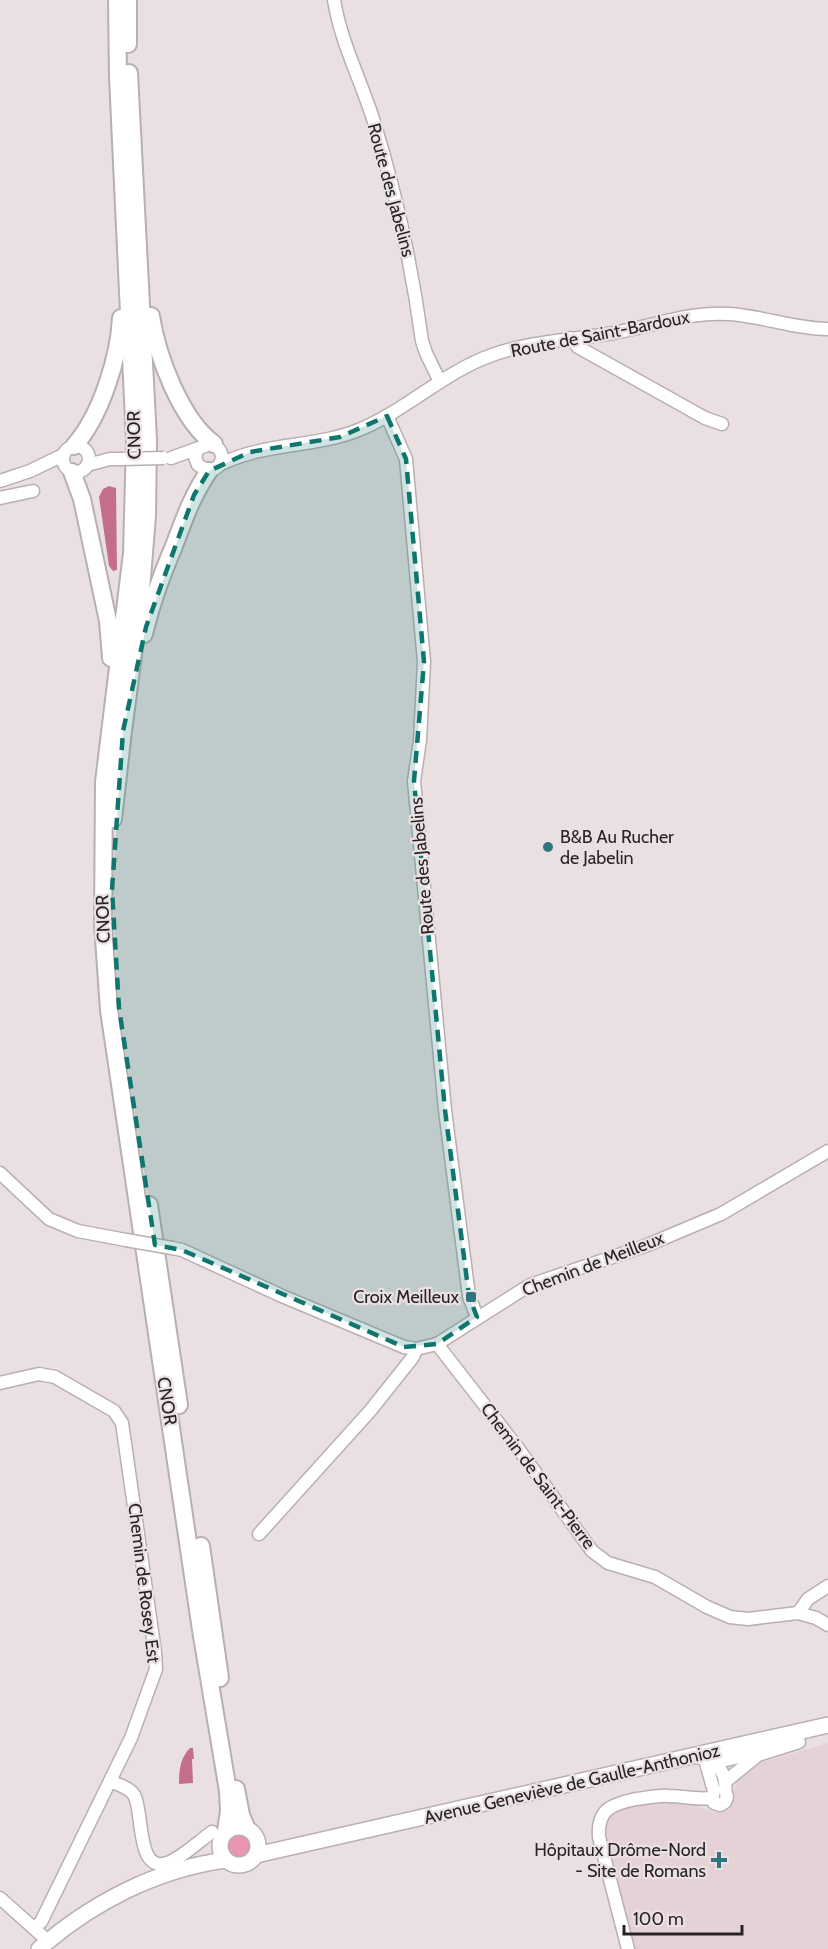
<svg xmlns="http://www.w3.org/2000/svg" width="828" height="1949" font-family="Cabin,sans-serif">
	<rect width="100%" height="100%" fill="#eae0e2"/>
	<!-- built -->
	<path fill="#e5d2d7" d="M828,1743V1949H632L601,1823L622,1804L682,1800L711,1812L730,1809L736,1782L755,1764Z"/>
	<!-- green -->
	<circle fill="#ea96b0" cx="239" cy="1846" r="13"/>
	<!-- water -->
	<g fill="#c36f8b">
		<path d="M109,486L116,488L117,570L113,571L109,566L99,497L103,489Z"/>
		<path d="M190,1748H193L194,1759H192L193,1783L179,1784C179,1771 180,1758 190,1748Z"/>
	</g>
	<g fill="none" stroke-linecap="round" stroke-linejoin="round">
		<defs>
			<g id="minor">
				<path d="M334,0C341,43 361,80 374,122C396,193 412,267 422,341L426,353L440,382"/>
				<path d="M570,338L578,347L705,418L722,424"/>
				<path d="M387,416L406,459L424,662L420,740L414,781L445,1110L469,1296L477,1317"/>
				<circle cx="76" cy="459" r="13"/>
				<path d="M171,458L210,444C226,448 226,467 209,471L198,465L195,457L198,448"/>
				<path d="M221,464C265,442 316,448 361,429C408,409 444,372 492,355C532,341 572,340 613,333C651,327 690,311 729,314C763,316 794,329 828,329"/>
				<path d="M87,465L110,459H120"/>
				<path d="M0,481L30,471L63,455"/>
				<path d="M0,498L33,491"/>
				<path d="M0,1173L49,1219L78,1231L126,1240"/>
				<path d="M172,1248L182,1250L282,1296L404,1347L416,1349L437,1344L530,1285L645,1246L721,1214L828,1151"/>
				<path d="M437,1344L517,1447L592,1551L608,1563L655,1577L707,1607L730,1617L748,1619L798,1613L816,1618L828,1625"/>
				<path d="M0,1383L39,1374L55,1377L114,1411L122,1423L155,1652L156,1669L131,1738L41,1922L35,1927"/>
				<path d="M259,1534L370,1411L413,1357L416,1349"/>
				<path d="M798,1613L808,1599L828,1586"/>
				<path d="M695,1757C710,1759 724,1766 725,1783C726,1789 725,1792 727,1797L725,1802L720,1805L714,1803L712,1800L714,1791L706,1763C709,1757 715,1756 721,1753"/>
				<path d="M110,1781C118,1785 129,1787 134,1795C144,1811 135,1877 170,1862C185,1855 198,1842 212,1832"/>
				<path d="M725,1782L758,1755L799,1742"/>
				<path d="M0,1898L48,1941"/>
				<path d="M628,1949L599,1837C597,1809 612,1804 636,1799C647,1798 658,1795 669,1796C683,1796 697,1800 711,1798"/>
			</g>
			<g id="major">
				<path d="M719,1760L781,1746"/>
				<circle cx="239" cy="1846" r="19"/>
				<path d="M256,1855L828,1725"/>
				<path d="M39,1949C91,1903 157,1869 226,1860"/>
			</g>
			<g id="highway">
				<path d="M117,0L118,77L135,442L132,553L104,782L103,924L109,1010L117,1064L201,1630L228,1791L229,1811L226,1831"/>
				<path d="M128,44V0"/>
				<path d="M151,316C157,356 181,420 214,444"/>
				<path d="M74,446C101,416 119,357 121,318"/>
				<path d="M72,472L82,499L108,621L111,658"/>
				<path d="M144,634C151,604 162,574 174,546C184,519 193,494 209,471"/>
				<path d="M113,819L123,731L140,602L147,516L148,440L129,73"/>
				<path d="M149,1205L179,1405"/>
				<path d="M201,1546L220,1678"/>
				<path d="M236,1789L241,1815L246,1827"/>
			</g>
		</defs>
		<!-- minor casing -->
		<use href="#minor" stroke="#b9afb1" stroke-width="15"/>
		<!-- major casing -->
		<use href="#major" stroke="#b9afb1" stroke-width="18"/>
		<!-- highway casing -->
		<use href="#highway" stroke="#b9afb1" stroke-width="20"/>
		<!-- minor -->
		<use href="#minor" stroke="#fff" stroke-width="12"/>
		<!-- major -->
		<use href="#major" stroke="#fff" stroke-width="15"/>
		<!-- highway -->
		<use href="#highway" stroke="#fff" stroke-width="16"/>
		<defs>
			<g id="minor-bridge">
				<path d="M120,459L164,458"/>
				<path d="M126,1240L172,1248"/>
			</g>
		</defs>
		<!-- minor-bridge casing -->
		<use href="#minor-bridge" stroke="#b9afb1" stroke-width="15" stroke-linecap="butt"/>
		<!-- minor-bridge -->
		<use href="#minor-bridge" stroke="#fff" stroke-width="12"/>
	</g>
	<!-- marked area -->
	<path fill="#0f766e" fill-opacity="0.2" stroke="#0f766e" stroke-width="4.5" stroke-dasharray="12 8" stroke-linejoin="round" d="M387,416L406,459L424,662L414,781L445,1110L469,1296L477,1317L437,1344L404,1347L182,1250L155,1245L119,1008L112,890L123,731L146,627L194,495L209,471L250,452L340,437Z"/>
	<!-- markers -->
	<g fill="#2e7580" stroke="#eae0e2" stroke-width="2">
		<circle cx="548" cy="847" r="6"/>
		<rect x="465" y="1291" width="12" height="12" rx="3"/>
		<path d="M716 1851h6v6h6v6h-6v6h-6v-6h-6v-6h6z"/>
	</g>
	<g text-anchor="middle" stroke-width="4.5" stroke-linejoin="round" paint-order="stroke">
		<!-- street labels -->
		<g font-size="18" fill="#282425" stroke="#eae0e2">
			<text transform="translate(391 190) rotate(75)" y="6">Route des Jabelins</text>
			<text transform="translate(600 334) rotate(-11)" y="6">Route de Saint-Bardoux</text>
			<text transform="translate(134 435) rotate(-91)" y="6">CNOR</text>
			<text transform="translate(422 866) rotate(-95)" y="6">Route des Jabelins</text>
			<text transform="translate(103 919) rotate(-92)" y="6">CNOR</text>
			<text transform="translate(593 1264) rotate(-21)" y="6">Chemin de Meilleux</text>
			<text transform="translate(167 1401) rotate(81)" y="6">CNOR</text>
			<text transform="translate(538 1476) rotate(53)" y="6">Chemin de Saint-Pierre</text>
			<text transform="translate(144 1583) rotate(83)" y="6">Chemin de Rosey Est</text>
			<text transform="translate(572 1784) rotate(-13)" y="6">Avenue Geneviève de Gaulle-Anthonioz</text>
		</g>
		<!-- poi labels -->
		<g font-size="18" fill="#282425" stroke="#eae0e2" text-anchor="end">
			<text x="560" y="843" text-anchor="start">B&amp;B Au Rucher<tspan x="560" dy="21">de Jabelin</tspan></text>
			<text x="459" y="1303">Croix Meilleux</text>
			<text x="706" y="1856">Hôpitaux Drôme-Nord<tspan x="706" dy="21">- Site de Romans</tspan></text>
		</g>
	</g>
	<!-- scale -->
	<path d="M624 1925v9h118v-9" fill="none" stroke="#282425" stroke-width="3"/>
	<text x="633" y="1925" font-size="18" fill="#282425" stroke="#eae0e2" stroke-width="4.5" paint-order="stroke">100 m</text>
</svg>
